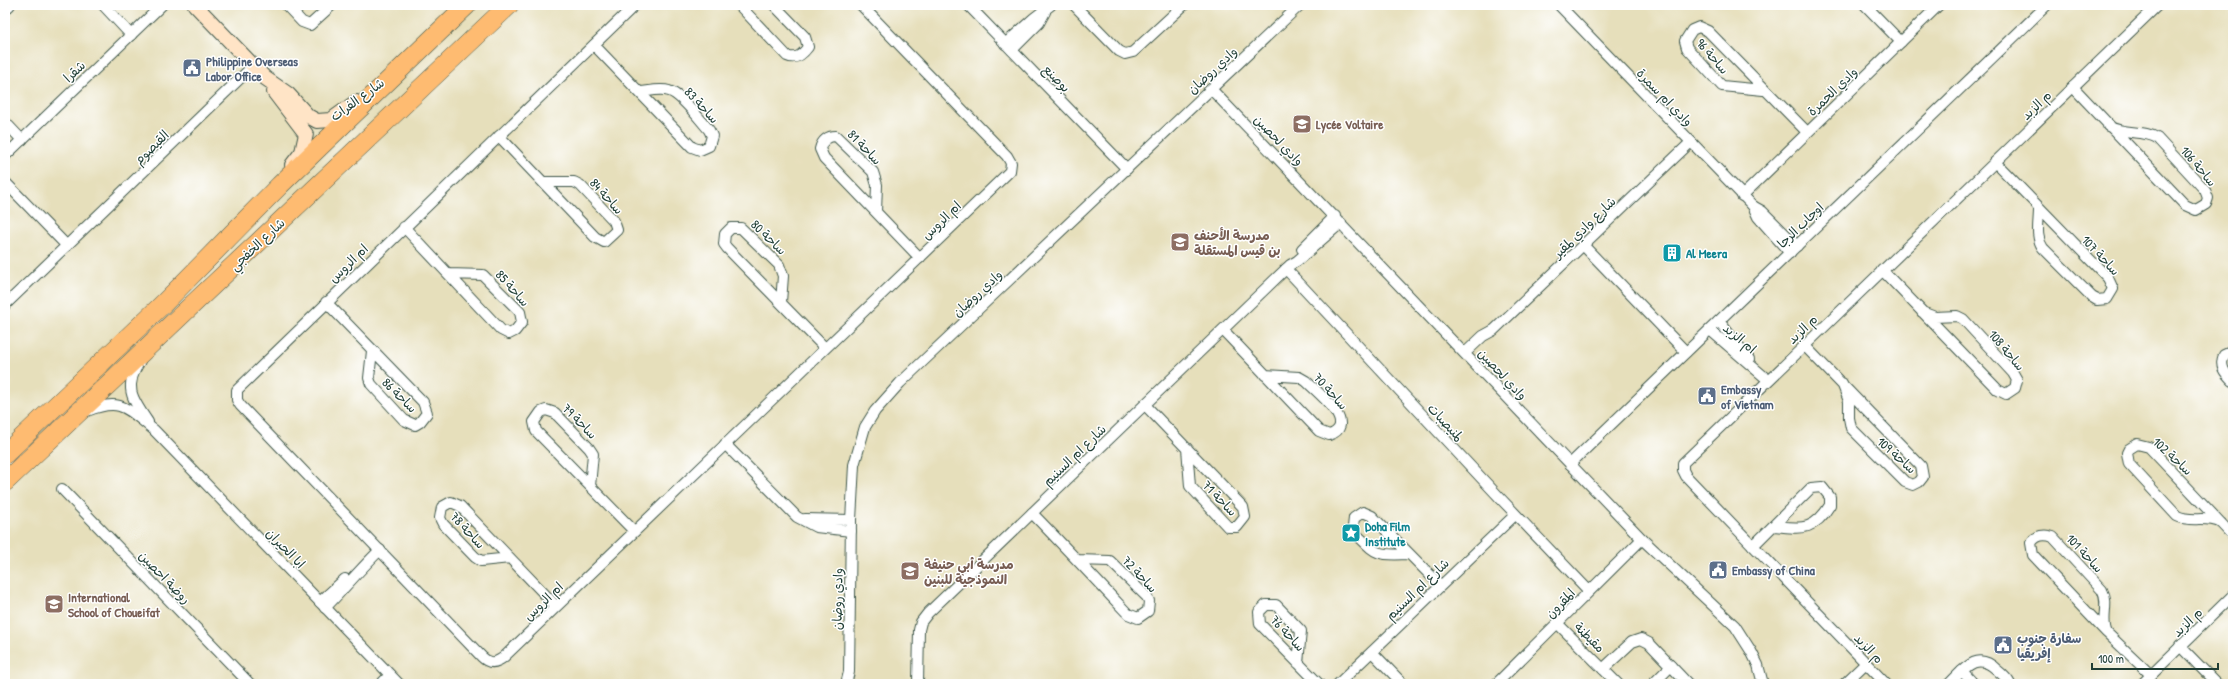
<svg xmlns="http://www.w3.org/2000/svg" width="2238" height="689" font-family="'Patrick Hand','Playpen Sans Arabic',sans-serif">
	<rect width="100%" height="100%" fill="#fff"/>
	<filter id="ink" filterUnits="userSpaceOnUse"><feTurbulence type="fractalNoise" baseFrequency=".025" numOctaves="2"/><feDisplacementMap in="SourceGraphic" scale="8" xChannelSelector="R" yChannelSelector="G"/><feConvolveMatrix kernelMatrix="1 2 1 2 8 2 1 2 1" color-interpolation-filters="sRGB"/></filter>
	<filter id="wash" filterUnits="userSpaceOnUse"><feTurbulence type="fractalNoise" baseFrequency=".012" numOctaves="4" result="noise"/><feDisplacementMap in="SourceGraphic" scale="16" xChannelSelector="R" yChannelSelector="G"/><feGaussianBlur stdDeviation="0.9" result="paint"/><feColorMatrix in="noise" values="0 0 0 0 0 0 0 0 0 0 0 0 0 0 0 0 0 1.4 0 .05"/><feComposite in="paint" operator="in"/></filter>
	<g filter="url(#wash)">
		<rect width="100%" height="100%" fill="#e6dfbb"/>
	</g>
	<g filter="url(#ink)">
		<g fill="none" stroke-linecap="round" stroke-linejoin="round">
			<defs>
				<g id="street">
					<path d="M103,5L131,35"/>
					<path d="M286,5L302,22L310,25L332,5"/>
					<path d="M635,5L237,390V400L240,405L482,657C490,665 497,663 505,656L1010,171L1011,163L1007,156L861,5"/>
					<path d="M739,5L787,56C796,60 802,55 808,47L805,37L774,5"/>
					<path d="M968,5L1127,169"/>
					<path d="M1074,5L1119,51L1125,54L1133,52L1184,5"/>
					<path d="M1559,5L1753,206L1758,217L1790,253"/>
					<path d="M1865,5L1901,42"/>
					<path d="M5,10L10,5"/>
					<path d="M1005,44L1034,18L1051,5"/>
					<path d="M594,45L692,147L700,150L709,146L712,136L709,130C700,120 681,94 669,91C661,88 650,91 641,92"/>
					<path d="M1012,50L1039,23L1045,12"/>
					<path d="M2073,87L2185,205L2196,210L2206,204L2208,198L2205,190L2157,138C2146,130 2124,135 2108,126"/>
					<path d="M1211,89L1642,539L1735,626L1751,651L1758,665L1763,684"/>
					<path d="M1763,90L1722,86L1687,48L1685,41L1692,30L1699,27L1708,31L1807,132"/>
					<path d="M5,122L22,140"/>
					<path d="M499,136L595,237L604,242L617,230L614,221L580,185L574,182H543"/>
					<path d="M5,156L162,5"/>
					<path d="M1995,162L2108,278L2113,289L2107,299L2097,300L2092,297L2043,248C2035,237 2039,223 2039,209"/>
					<path d="M5,182L67,246"/>
					<path d="M1742,196L1939,5"/>
					<path d="M1753,206L1762,211L1797,246"/>
					<path d="M876,212L877,185L873,172L836,136C828,136 822,140 820,149L824,158L920,258"/>
					<path d="M404,227L501,330L509,334L515,331L522,322L520,312L483,275L449,274"/>
					<path d="M1583,245L1686,352"/>
					<path d="M1302,249L1335,216"/>
					<path d="M1286,269L1501,499L1589,591"/>
					<path d="M1882,270L1998,390L2006,394L2015,388L2017,380L2013,373L1963,319L1957,316L1935,317L1922,312"/>
					<path d="M326,302L423,402L427,413L420,422L415,425L404,420L371,384L369,378L372,351"/>
					<path d="M781,302L783,276L779,265L741,228H731L725,234L724,244L727,248L825,348"/>
					<path d="M5,305L253,66"/>
					<path d="M1719,321L1749,359"/>
					<path d="M1223,330L1319,431L1329,435C1360,425 1317,392 1306,381L1299,377L1265,375"/>
					<path d="M1710,330L1768,380"/>
					<path d="M1804,345L1921,466L1923,477L1919,482L1913,485L1905,482L1851,428L1849,418V401L1842,383"/>
					<path d="M2233,351L2224,355C2219,367 2225,373 2233,381"/>
					<path d="M1465,353L1483,336L1494,330L1691,142"/>
					<path d="M140,361C123,387 132,399 148,422"/>
					<path d="M1145,405L1243,507L1245,517L1237,527H1228L1190,486L1187,448"/>
					<path d="M87,411C122,397 127,409 154,430L399,684"/>
					<path d="M725,444L797,517L816,527L851,531"/>
					<path d="M1570,464L2047,5"/>
					<path d="M590,486L593,454L589,448L555,413L546,410L541,412L534,422L536,431L634,531"/>
					<path d="M62,489L250,684"/>
					<path d="M1032,513C1064,546 1096,580 1128,614L1138,618L1148,611L1149,601L1147,597L1110,561L1077,560"/>
					<path d="M805,519L851,520"/>
					<path d="M2221,523C2207,515 2190,523 2177,516L2129,464L2127,453L2129,449L2137,444L2149,447L2233,536"/>
					<path d="M1753,546L1811,488L1822,487L1830,497V505C1813,533 1800,528 1773,526"/>
					<path d="M1408,554C1375,556 1377,554 1354,532L1353,527L1354,518L1363,512L1372,516L1440,585"/>
					<path d="M510,558L481,561L475,557L443,524L440,518L442,507L451,502L460,506L556,606"/>
					<path d="M320,602L345,579"/>
					<path d="M325,608C344,589 360,569 380,550"/>
					<path d="M1558,624L1618,684"/>
					<path d="M2107,633C2100,619 2110,604 2102,590L2053,537C2045,534 2036,535 2031,543L2033,555L2107,633L2151,675"/>
					<path d="M2180,646L2217,684"/>
					<path d="M1372,652L1403,684"/>
					<path d="M1298,663L1301,631L1276,605H1266L1259,612L1260,624L1319,684"/>
					<path d="M1603,669L1632,642L1641,639L1649,643L1688,684"/>
					<path d="M1962,671L1974,684"/>
					<path d="M381,684L390,675"/>
					<path d="M846,684L849,672L851,520L854,465L865,427L875,411L900,383L1300,5"/>
					<path d="M918,684L919,630L921,622L928,613L1290,265L1297,261L1341,223"/>
					<path d="M1338,684L1515,515"/>
					<path d="M1496,684L1642,539"/>
					<path d="M1653,684L1671,666"/>
					<path d="M1844,684L1866,663"/>
					<path d="M1886,684L1686,476L1683,470V463L2158,5"/>
					<path d="M1949,684C1964,669 1977,650 1997,670C2002,674 2007,678 2010,684"/>
					<path d="M2142,684L2233,595"/>
				</g>
				<g id="secondary">
					<path d="M195,5L265,78L288,94L308,116L317,121L331,120L356,102"/>
					<path d="M274,92L306,134L302,152L292,165"/>
				</g>
				<g id="highway">
					<path d="M5,454L164,303L280,185L467,5"/>
					<path d="M5,482L509,5"/>
				</g>
			</defs>
			<!-- street casing -->
			<use href="#street" stroke="#3d5548" stroke-width="12"/>
			<!-- secondary casing -->
			<use href="#secondary" stroke="#3d5548" stroke-width="16"/>
			<!-- highway casing -->
			<use href="#highway" stroke="#3d5548" stroke-width="20"/>
			<!-- street -->
			<use href="#street" stroke="#fff" stroke-width="10"/>
			<!-- secondary -->
			<use href="#secondary" stroke="#ffe4c6" stroke-width="14"/>
			<!-- highway -->
			<use href="#highway" stroke="#febb71" stroke-width="19"/>
		</g>
	</g>
	<!-- icons -->
	<defs>
		<symbol id="civic-square" viewBox="-11 -11 22 22"><rect x="-9" y="-9" width="18" height="18" rx="4" fill="#5c6f8a" stroke="#fff"/><path d="M-.6-6.5H3V-4.5H.6V-3L4-1V1h2V6H-6V1h2V-1L-.6-3ZM-1.2 2.5V6h2.4V2.5Z" fill="#fff"/></symbol>
		<symbol id="school-square" viewBox="-11 -11 22 22"><rect x="-9" y="-9" width="18" height="18" rx="4" fill="#8d6e63" stroke="#fff"/><path d="M0-5L7-2L0 1L-7-2ZM-4 1L0 2.5L4 1V4Q0 6-4 4Z" fill="#fff"/></symbol>
		<symbol id="building-square" viewBox="-11 -11 22 22"><rect x="-9" y="-9" width="18" height="18" rx="4" fill="#0f9aa8" stroke="#fff"/><path d="M-4-6H4V6H1V3H-1V6H-4ZM-2.5-4.3h1.7v1.8h-1.7ZM.8-4.3h1.7v1.8H.8ZM-2.5-1h1.7V.8h-1.7ZM.8-1h1.7V.8H.8Z" fill="#fff"/></symbol>
		<symbol id="sight-square" viewBox="-11 -11 22 22"><rect x="-9" y="-9" width="18" height="18" rx="4" fill="#0f9aa8" stroke="#fff"/><path d="M0-6L1.8-2.2L6-1.7L2.9 1.2L3.7 5.4L0 3.3L-3.7 5.4L-2.9 1.2L-6-1.7L-1.8-2.2Z" fill="#fff"/></symbol>
	</defs>
	<g fill-rule="evenodd">
		<use href="#civic-square" x="181" y="57" width="22" height="22"/>
		<use href="#school-square" x="1291" y="113" width="22" height="22"/>
		<use href="#school-square" x="1169" y="231" width="22" height="22"/>
		<use href="#building-square" x="1661" y="242" width="22" height="22"/>
		<use href="#civic-square" x="1696" y="385" width="22" height="22"/>
		<use href="#sight-square" x="1340" y="522" width="22" height="22"/>
		<use href="#civic-square" x="1707" y="559" width="22" height="22"/>
		<use href="#school-square" x="899" y="560" width="22" height="22"/>
		<use href="#school-square" x="43" y="593" width="22" height="22"/>
		<use href="#civic-square" x="1992" y="634" width="22" height="22"/>
	</g>
	<g text-anchor="middle" stroke-width="3" stroke-linejoin="round" paint-order="stroke">
		<!-- street labels -->
		<g font-size="13" fill="#1f3d34" stroke="#fff">
			<text transform="translate(1713 56) rotate(49)" y="5">ساحة 96</text>
			<text transform="translate(1212 70) rotate(-43)" y="5">وادي روضان</text>
			<text transform="translate(74 71) rotate(-44)" y="5">شقرا</text>
			<text transform="translate(1057 78) rotate(46)" y="5">بوصنع</text>
			<text transform="translate(1832 91) rotate(-44)" y="5">وادي الحمرة</text>
			<text transform="translate(1665 97) rotate(46)" y="5">وادي ام سمرة</text>
			<text transform="translate(357 99) rotate(-36)" y="5">شارع الفرات</text>
			<text transform="translate(702 105) rotate(47)" y="5">ساحة 83</text>
			<text transform="translate(2036 105) rotate(-44)" y="5">م الزبد</text>
			<text transform="translate(1279 140) rotate(46)" y="5">وادي لحصين</text>
			<text transform="translate(151 147) rotate(-44)" y="5">القيصوم</text>
			<text transform="translate(865 147) rotate(46)" y="5">ساحة 81</text>
			<text transform="translate(2199 166) rotate(50)" y="5">ساحة 106</text>
			<text transform="translate(607 196) rotate(48)" y="5">ساحة 84</text>
			<text transform="translate(941 220) rotate(-44)" y="5">ام الروس</text>
			<text transform="translate(1800 225) rotate(-44)" y="5">اوجاب الرجا</text>
			<text transform="translate(1584 227) rotate(-44)" y="5">شارع وادي لمقير</text>
			<text transform="translate(769 237) rotate(44)" y="5">ساحة 80</text>
			<text transform="translate(257 244) rotate(-43)" y="5">شارع الخفجي</text>
			<text transform="translate(2101 255) rotate(47)" y="5">ساحة 107</text>
			<text transform="translate(348 263) rotate(-44)" y="5">ام الروس</text>
			<text transform="translate(513 288) rotate(48)" y="5">ساحة 85</text>
			<text transform="translate(977 293) rotate(-43)" y="5">وادي روضان</text>
			<text transform="translate(1802 329) rotate(-44)" y="5">م الزبد</text>
			<text transform="translate(1740 338) rotate(40)" y="5">ام الزبد</text>
			<text transform="translate(2007 350) rotate(50)" y="5">ساحة 108</text>
			<text transform="translate(1503 374) rotate(47)" y="5">وادي لحصين</text>
			<text transform="translate(1331 391) rotate(48)" y="5">ساحة 70</text>
			<text transform="translate(400 395) rotate(45)" y="5">ساحة 86</text>
			<text transform="translate(580 421) rotate(45)" y="5">ساحة 79</text>
			<text transform="translate(1446 422) rotate(47)" y="5">لمنيصبات</text>
			<text transform="translate(1074 455) rotate(-44)" y="5">شارع ام السنيم</text>
			<text transform="translate(1897 455) rotate(42)" y="5">ساحة 109</text>
			<text transform="translate(2173 456) rotate(43)" y="5">ساحة 102</text>
			<text transform="translate(1220 498) rotate(46)" y="5">ساحة 71</text>
			<text transform="translate(468 530) rotate(47)" y="5">ساحة 78</text>
			<text transform="translate(286 548) rotate(46)" y="5">ابا الحيران</text>
			<text transform="translate(2085 553) rotate(47)" y="5">ساحة 101</text>
			<text transform="translate(1140 574) rotate(47)" y="5">ساحة 72</text>
			<text transform="translate(165 577) rotate(46)" y="5">روضة احصين</text>
			<text transform="translate(1417 589) rotate(-44)" y="5">شارع ام السنيم</text>
			<text transform="translate(837 599) rotate(-89)" y="5">وادي روضان</text>
			<text transform="translate(543 601) rotate(-44)" y="5">ام الروس</text>
			<text transform="translate(1560 603) rotate(-46)" y="5">المقرون</text>
			<text transform="translate(2187 622) rotate(-44)" y="5">م الزبد</text>
			<text transform="translate(1288 633) rotate(47)" y="5">ساحة 76</text>
			<text transform="translate(1590 637) rotate(45)" y="5">مقيطنة</text>
			<text transform="translate(1869 648) rotate(46)" y="5">م الزبد</text>
		</g>
		<!-- service labels -->
		<g font-size="13" font-weight="bold" fill="#4e5e75" stroke="#fff" text-anchor="start">
			<text x="206" y="66">Philippine Overseas<tspan x="206" dy="15">Labor Office</tspan></text>
			<text x="1721" y="394">Embassy<tspan x="1721" dy="15">of Vietnam</tspan></text>
			<text x="1732" y="575">Embassy of China</text>
			<text x="2017" y="643">سفارة جنوب<tspan x="2017" dy="15">إفريقيا</tspan></text>
		</g>
		<!-- education labels -->
		<g font-size="13" font-weight="bold" fill="#785e54" stroke="#fff" text-anchor="start">
			<text x="1316" y="129">Lycée Voltaire</text>
			<text x="1194" y="240">مدرسة الأحنف<tspan x="1194" dy="15">بن قيس المستقلة</tspan></text>
			<text x="924" y="569">مدرسة أبي حنيفة<tspan x="924" dy="15">النموذجية للبنين</tspan></text>
			<text x="68" y="602">International<tspan x="68" dy="15">School of Choueifat</tspan></text>
		</g>
		<!-- culture labels -->
		<g font-size="13" font-weight="bold" fill="#0d838f" stroke="#fff" text-anchor="start">
			<text x="1686" y="258">Al Meera</text>
			<text x="1365" y="531">Doha Film<tspan x="1365" dy="15">Institute</tspan></text>
		</g>
	</g>
	<!-- margin -->
	<rect width="2238" height="689" fill="none" stroke="#fff" stroke-width="20"/>
	<!-- scale -->
	<path d="M2092 663v6h126v-6" fill="none" stroke="#1f3d34" stroke-width="2"/>
	<text x="2098" y="663" font-size="12" fill="#1f3d34" stroke="#ffffff" stroke-width="3" paint-order="stroke">100 m</text>
</svg>
